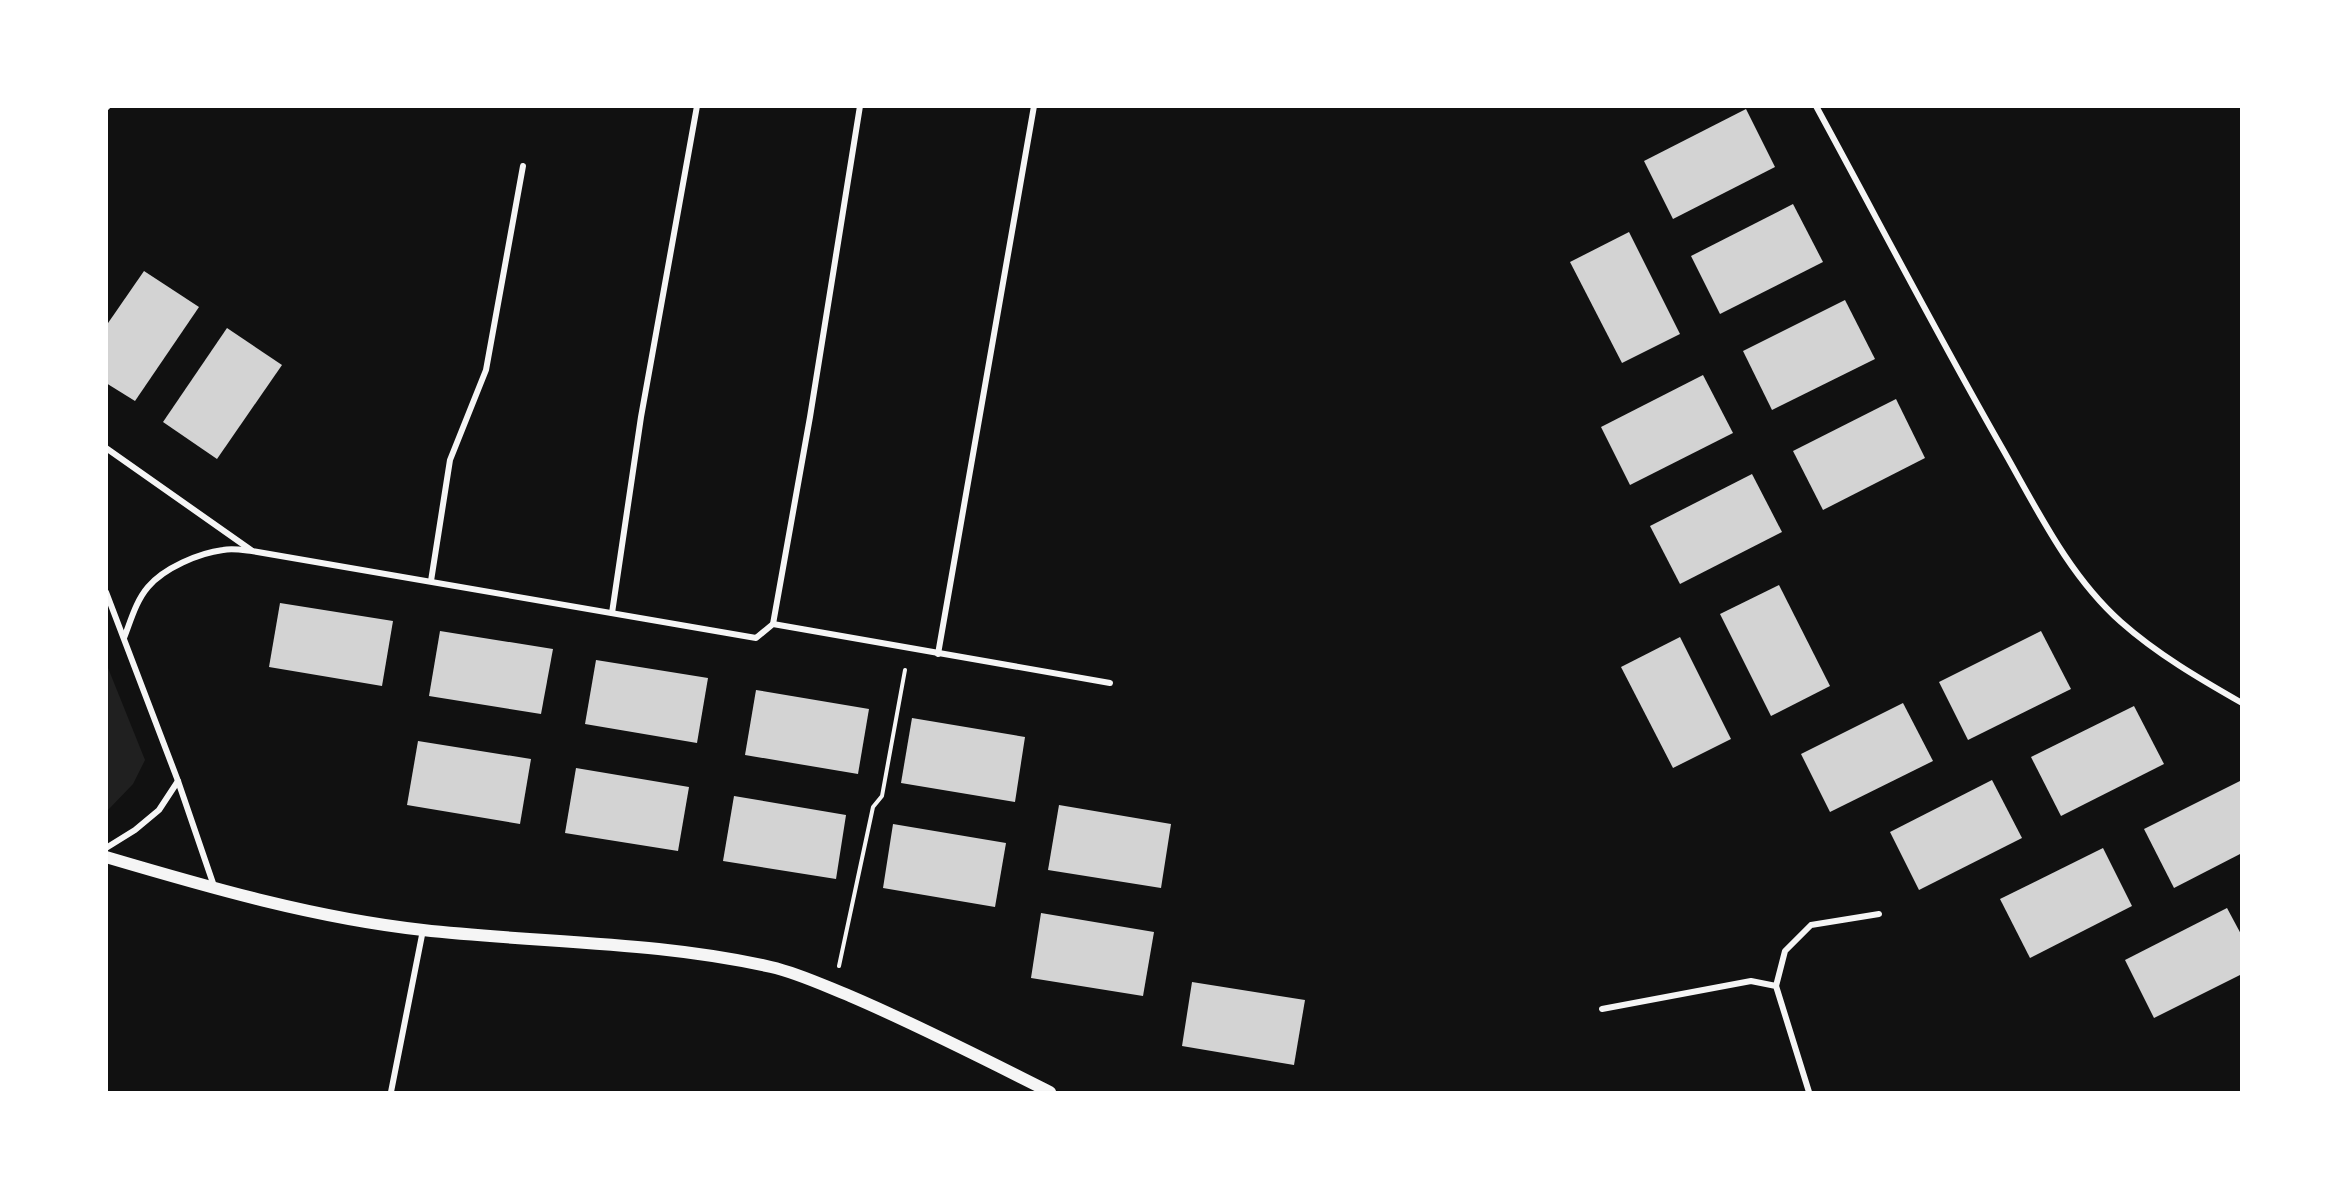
<svg xmlns="http://www.w3.org/2000/svg" width="2348" height="1199" font-family="'DM Sans',sans-serif">
	<rect width="100%" height="100%" fill="#111"/>
	<!-- green -->
	<path fill="#202020" d="M106,663L145,760L133,784L107,811Z"/>
	<!-- building -->
	<g fill="#d3d3d3">
		<path d="M1746,109L1775,167L1673,219L1644,161Z"/>
		<path d="M1793,204L1823,262L1720,314L1691,256Z"/>
		<path d="M1629,232L1680,334L1622,363L1570,262Z"/>
		<path d="M144,271L199,307L135,401L106,383V326Z"/>
		<path d="M1845,300L1875,359L1772,410L1743,351Z"/>
		<path d="M227,328L282,365L217,459L163,422Z"/>
		<path d="M1703,375L1733,433L1630,485L1601,427Z"/>
		<path d="M1896,399L1925,458L1823,510L1793,451Z"/>
		<path d="M1752,474L1782,532L1680,584L1650,526Z"/>
		<path d="M1779,585L1830,686L1771,716L1720,614Z"/>
		<path d="M280,603L393,621L382,686L269,667Z"/>
		<path d="M440,631L553,649L541,714L429,696Z"/>
		<path d="M2041,631L2071,689L1968,740L1939,682Z"/>
		<path d="M1680,637L1731,739L1673,768L1621,667Z"/>
		<path d="M596,660L708,678L697,743L585,724Z"/>
		<path d="M756,690L869,709L858,774L745,755Z"/>
		<path d="M1903,703L1933,761L1830,812L1801,754Z"/>
		<path d="M2134,706L2164,764L2061,816L2031,757Z"/>
		<path d="M912,718L1025,737L1015,802L901,783Z"/>
		<path d="M418,741L531,759L520,824L407,805Z"/>
		<path d="M576,768L689,787L678,851L565,833Z"/>
		<path d="M1992,780L2022,838L1919,890L1890,832Z"/>
		<path d="M2242,780V853L2174,888L2144,829Z"/>
		<path d="M734,796L846,815L836,879L723,861Z"/>
		<path d="M1059,805L1171,824L1161,888L1048,870Z"/>
		<path d="M893,824L1006,843L995,907L883,888Z"/>
		<path d="M2103,848L2132,906L2030,958L2000,899Z"/>
		<path d="M2227,908L2242,936V974L2154,1018L2125,960Z"/>
		<path d="M1041,913L1154,932L1143,996L1031,978Z"/>
		<path d="M1192,982L1305,1000L1294,1065L1182,1046Z"/>
	</g>
	<g fill="none" stroke-linecap="round" stroke-linejoin="round">
		<!-- path -->
		<path stroke="#f5f5f5" stroke-width="4" d="M839,966L873,807L882,796L905,670"/>
		<!-- minor -->
		<g stroke="#f5f5f5" stroke-width="6">
			<path d="M1816,106C1878,220 1937,334 2001,446C2036,507 2068,575 2121,622C2157,654 2200,679 2242,703"/>
			<path d="M106,108L108,106"/>
			<path d="M106,448L251,550"/>
			<path d="M431,581L450,460L486,370L523,166"/>
			<path d="M106,592L178,781L215,889"/>
			<path d="M612,613L641,417L697,106"/>
			<path d="M773,624L810,417L860,106"/>
			<path d="M124,638C131,620 136,601 148,587C164,568 199,553 223,550C232,548 243,550 252,551L756,638L773,624L1110,683"/>
			<path d="M938,654L1034,106"/>
			<path d="M106,848L135,830L159,810L178,781"/>
			<path d="M1776,986L1785,951L1811,925L1879,914"/>
			<path d="M1602,1009L1751,981L1776,986L1809,1092"/>
			<path d="M391,1092L423,930"/>
		</g>
		<!-- secondary -->
		<path stroke="#f5f5f5" stroke-width="12" d="M106,857C211,888 315,918 423,930C539,943 657,941 771,967C798,973 825,986 850,996C918,1025 984,1059 1050,1092"/>
	</g>
	<!-- border -->
	<rect width="2348" height="1199" fill="none" stroke="#ffffff" stroke-width="216"/>
</svg>
